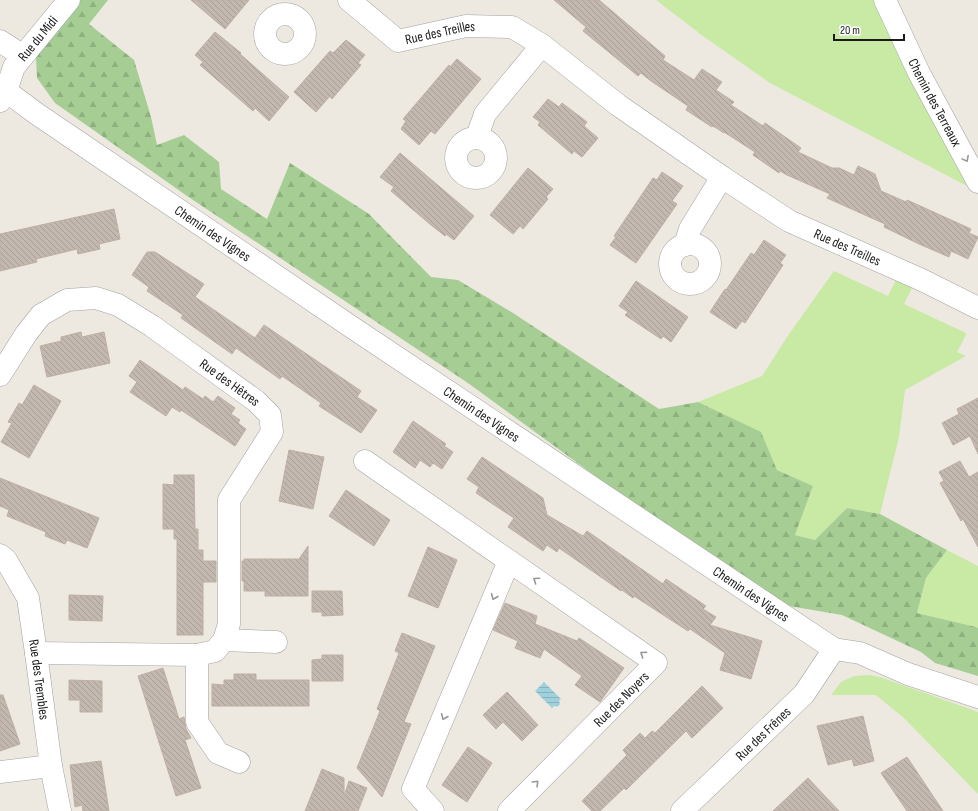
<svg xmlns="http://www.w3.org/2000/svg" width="978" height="811" font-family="'Sofia Sans Condensed',sans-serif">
	<defs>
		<pattern id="forest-firs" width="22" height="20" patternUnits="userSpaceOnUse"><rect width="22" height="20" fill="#a6ce94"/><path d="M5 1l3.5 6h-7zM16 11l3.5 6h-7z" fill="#8eb07f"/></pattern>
		<pattern id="water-rules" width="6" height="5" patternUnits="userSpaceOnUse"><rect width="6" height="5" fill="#9fd1dd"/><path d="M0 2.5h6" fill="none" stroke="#88b3bd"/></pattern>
		<pattern id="building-back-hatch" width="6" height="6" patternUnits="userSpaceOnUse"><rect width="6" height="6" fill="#c2b8b0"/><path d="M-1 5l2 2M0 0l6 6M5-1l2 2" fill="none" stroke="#a69e97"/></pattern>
	</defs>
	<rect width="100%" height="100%" fill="#ede9e0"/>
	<!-- grass -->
	<g fill="#c8eaa4">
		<path d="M656,0H878L967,186L770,83L703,36Z"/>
		<path d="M834,271L888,296L897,278L913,286L904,304L966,333L965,337L957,352L966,356L905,390L899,437L880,514L847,508L815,540L795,535L813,486L777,470L760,432L698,402L762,376L789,334Z"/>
		<path d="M947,550L978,566V628L976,627L917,613L926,578Z"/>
		<path d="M869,675L880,677L978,712V794L905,719L876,695H831L841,682L854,676Z"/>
	</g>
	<!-- forest -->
	<path fill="url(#forest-firs)" d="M76,0H108L89,24L134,60L151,117L157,145L184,135L219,162L221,189L267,219L290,163L369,214L431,277L458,280L513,313L659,409L698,402L761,432L777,470L813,486L795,535L815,540L847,508L880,514L947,550L926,578L917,613L976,627L978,628V676L935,663L921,652L842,615L789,606L635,505L468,383L187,196L55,103L37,78L36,58L61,17Z"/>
	<!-- water -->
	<path fill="url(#water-rules)" d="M544,682L561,699L559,701L560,704C558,707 557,707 554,706L552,708L535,691Z"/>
	<!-- building -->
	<g fill="url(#building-back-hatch)" stroke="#bfaea2">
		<path d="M191,0H249L225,29Z"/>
		<path d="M554,0H599L665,56L663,60L694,80L702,69L722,82L716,90L734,102L731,105L763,126L765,123L801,148L798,152L832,168H839L854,175L858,166L875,174L881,191L906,202L907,200L971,229L969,233L978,237L968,259L951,251L949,257L919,244L884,227L885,224L827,198L830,194L787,175L780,171L779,173L753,155L755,152L724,132V133L713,126L712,127L686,110L688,106L651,81L641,73L638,76L583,31L586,27Z"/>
		<path d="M215,32L241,53L240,54L289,97L269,121L255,108L253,111L200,65L203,62L195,55Z"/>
		<path d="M346,40L365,55L358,63L361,65L332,99L330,96L316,112L294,92L330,51L333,53Z"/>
		<path d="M457,59L481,79L435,134L431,131L419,145L401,129L406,121L403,119L449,65L450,67Z"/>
		<path d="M548,99L559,107L562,103L587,122L584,126L598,138L582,157L574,151L572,154L538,125L540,122L533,117Z"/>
		<path d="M400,153L474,216L454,240L446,234L445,236L431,225L391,191L394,187L380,177Z"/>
		<path d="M528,168L553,189L546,197L548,199L523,229L520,226L513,234L490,215Z"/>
		<path d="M662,172L683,186L672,201L677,204L636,263L610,245L616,237L614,236L653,178L657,180Z"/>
		<path d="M114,209L120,239L99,244L100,249L78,254L77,249L36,259L37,262L0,271V234Z"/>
		<path d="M764,240L786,255L780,263L783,265L745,323L742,321L736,329L710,312L725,289L726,290L751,253L754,255Z"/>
		<path d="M147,252H155L204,284L195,297L255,338L264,325L361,391L357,397L377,410L361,433L319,406L321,403L282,376L280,379L236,348L232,354L181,318L183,315L147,291L149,287L132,275Z"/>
		<path d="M636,281L688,317L671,342L663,336L661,339L625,315L628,312L619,306Z"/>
		<path d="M81,332L82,337L104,332L110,363L47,377L40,346L61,341V337Z"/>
		<path d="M140,360L183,390L185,387L203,399L205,396L213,402L218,396L235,408L231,414L240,420L238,423L246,429L235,446L181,410L180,412L172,407L166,416L130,392L137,382L129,376Z"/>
		<path d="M34,385L61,401L29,458L1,442L12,423L8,422L19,403L22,405Z"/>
		<path d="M978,398V454L970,436L953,445L942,423L959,414L957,409Z"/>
		<path d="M413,421L446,444L444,446L453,452L442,469L433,463L430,467L420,460L415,468L393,452Z"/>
		<path d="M289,450L324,457L313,509L279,501Z"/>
		<path d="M482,457L543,498L547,515L583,536L587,531L663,584L666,579L706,606L703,609L716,617L710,625L762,641L751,679L720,670L725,653L690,629L688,631L634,596L633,598L622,590L621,591L559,548L557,552L547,545L543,551L508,527L514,518L476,493L479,487L467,479Z"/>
		<path d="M960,461L969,477L978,472V547L963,519L961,521L940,483L944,481L939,472Z"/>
		<path d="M174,475H194L195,529H198V550H203V561H216V582H203V635H177V539H174V529H163V484L174,485Z"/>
		<path d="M0,478L99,518L87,548L67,540L65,544L45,536L46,532L7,516L9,510L0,506Z"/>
		<path d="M346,490L390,520L374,546L329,516Z"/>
		<path d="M308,546V596H265V591H244V581H242V561H244V559H299Z"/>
		<path d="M428,547L457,560L438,608L408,596Z"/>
		<path d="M312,591H342L343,615L322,616V612H312Z"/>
		<path d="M69,595L103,596L102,621L69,620Z"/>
		<path d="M505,603L537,616L535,624L577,641L579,638L624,668L600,702L575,685L582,676L544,649L540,658L515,648L518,641L493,630Z"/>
		<path d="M402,633L435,646L404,722L411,724L382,797L357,768L380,711L377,709L399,653L395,651Z"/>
		<path d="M322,655H343V681H312V660L322,659Z"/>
		<path d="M163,668L179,719L184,717L186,729L191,738L185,740L201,788L176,796L138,676Z"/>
		<path d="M234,674H256V680H309V706H212V684L224,685V680H234Z"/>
		<path d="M69,680L102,681V712H80V700H69Z"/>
		<path d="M702,686L723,708L692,738L686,731L626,790L624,788L600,811H592L582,801L627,755L623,750L640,733L645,738L652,731L655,733Z"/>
		<path d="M507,692L538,725L522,741L503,722L496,729L483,715Z"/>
		<path d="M0,695H3L20,744L0,751Z"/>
		<path d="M863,716L874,761L854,766L852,759L828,765L817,726Z"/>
		<path d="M468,747L492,763L467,802L442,785Z"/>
		<path d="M907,757L943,811H907L881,773Z"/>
		<path d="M101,761L109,811H83L82,805L75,807L70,765Z"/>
		<path d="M322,769L344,778V796L349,781L367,788L358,811H305Z"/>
		<path d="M808,778L839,811H773Z"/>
	</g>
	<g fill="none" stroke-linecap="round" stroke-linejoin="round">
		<defs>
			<g id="minor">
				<path id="s1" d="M349,0L398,41L466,26L512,27L542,45L618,105L722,177L789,221L922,280L978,308"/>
				<path id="s2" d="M885,0L919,73L978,182"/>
				<circle cx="285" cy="34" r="20"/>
				<path d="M0,41L23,56"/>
				<path id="s3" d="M6,91L37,114L353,328L834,649L860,653L908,674L978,697"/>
				<path id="s4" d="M0,101L6,91L14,67L69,0"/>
				<path d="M477,137L485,114L542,45"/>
				<circle cx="476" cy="158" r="20"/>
				<circle cx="690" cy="264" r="20"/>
				<path d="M685,245L690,229L722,177"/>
				<path id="s5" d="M0,375L26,334L41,315L67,300L96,298L118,305L152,326L256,401L270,415L272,432L229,500V624L224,640L215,651L197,655L36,653"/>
				<path d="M365,461L656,663L509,811"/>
				<path id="s6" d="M0,555L6,560L28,598L36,653L51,766L60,811"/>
				<path d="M224,640L276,642"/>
				<path d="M197,655V722L218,753L239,762"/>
				<path d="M0,772L51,766"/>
				<path d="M433,811L413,789L509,561"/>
				<path id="s7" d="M682,811L804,694L834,649"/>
			</g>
		</defs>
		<!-- minor casing -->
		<use href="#minor" stroke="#a2a2a2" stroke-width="23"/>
		<!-- minor -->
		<use href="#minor" stroke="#fff" stroke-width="22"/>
	</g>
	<!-- one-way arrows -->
	<defs><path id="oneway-chevron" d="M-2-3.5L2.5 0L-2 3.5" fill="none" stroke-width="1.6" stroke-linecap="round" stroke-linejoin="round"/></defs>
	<g stroke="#989898">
		<use href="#oneway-chevron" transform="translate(966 159) rotate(62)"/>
		<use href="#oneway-chevron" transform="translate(536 580) rotate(-145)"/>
		<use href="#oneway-chevron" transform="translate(494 597) rotate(113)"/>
		<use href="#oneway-chevron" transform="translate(643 654) rotate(-145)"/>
		<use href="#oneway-chevron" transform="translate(444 717) rotate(113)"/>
		<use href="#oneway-chevron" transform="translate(536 783) rotate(-45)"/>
	</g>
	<g text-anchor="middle" stroke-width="3" stroke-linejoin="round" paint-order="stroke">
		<!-- street labels -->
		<g font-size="14" fill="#1b1b1b" stroke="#fff">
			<text dy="5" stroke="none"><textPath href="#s1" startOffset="107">Rue des Treilles</textPath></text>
			<text dy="5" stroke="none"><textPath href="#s4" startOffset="74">Rue du Midi</textPath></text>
			<text dy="5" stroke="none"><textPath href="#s2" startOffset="114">Chemin des Terreaux</textPath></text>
			<text dy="5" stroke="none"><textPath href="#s3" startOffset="251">Chemin des Vignes</textPath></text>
			<text dy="5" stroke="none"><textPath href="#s1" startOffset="582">Rue des Treilles</textPath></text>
			<text dy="5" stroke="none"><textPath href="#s5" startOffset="291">Rue des Hêtres</textPath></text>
			<text dy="5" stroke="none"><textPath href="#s3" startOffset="575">Chemin des Vignes</textPath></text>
			<text dy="5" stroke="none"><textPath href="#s3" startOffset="899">Chemin des Vignes</textPath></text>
			<text dy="5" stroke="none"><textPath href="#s6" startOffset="134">Rue des Trembles</textPath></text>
			<text transform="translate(621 699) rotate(-45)" y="5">Rue des Noyers</text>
			<text dy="5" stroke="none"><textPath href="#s7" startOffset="112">Rue des Frênes</textPath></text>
		</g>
	</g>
	<!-- scale -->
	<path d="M834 34v6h70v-6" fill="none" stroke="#1b1b1b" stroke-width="2"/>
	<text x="840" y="34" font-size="12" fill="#1b1b1b" stroke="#ffffff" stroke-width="3" paint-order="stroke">20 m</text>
</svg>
